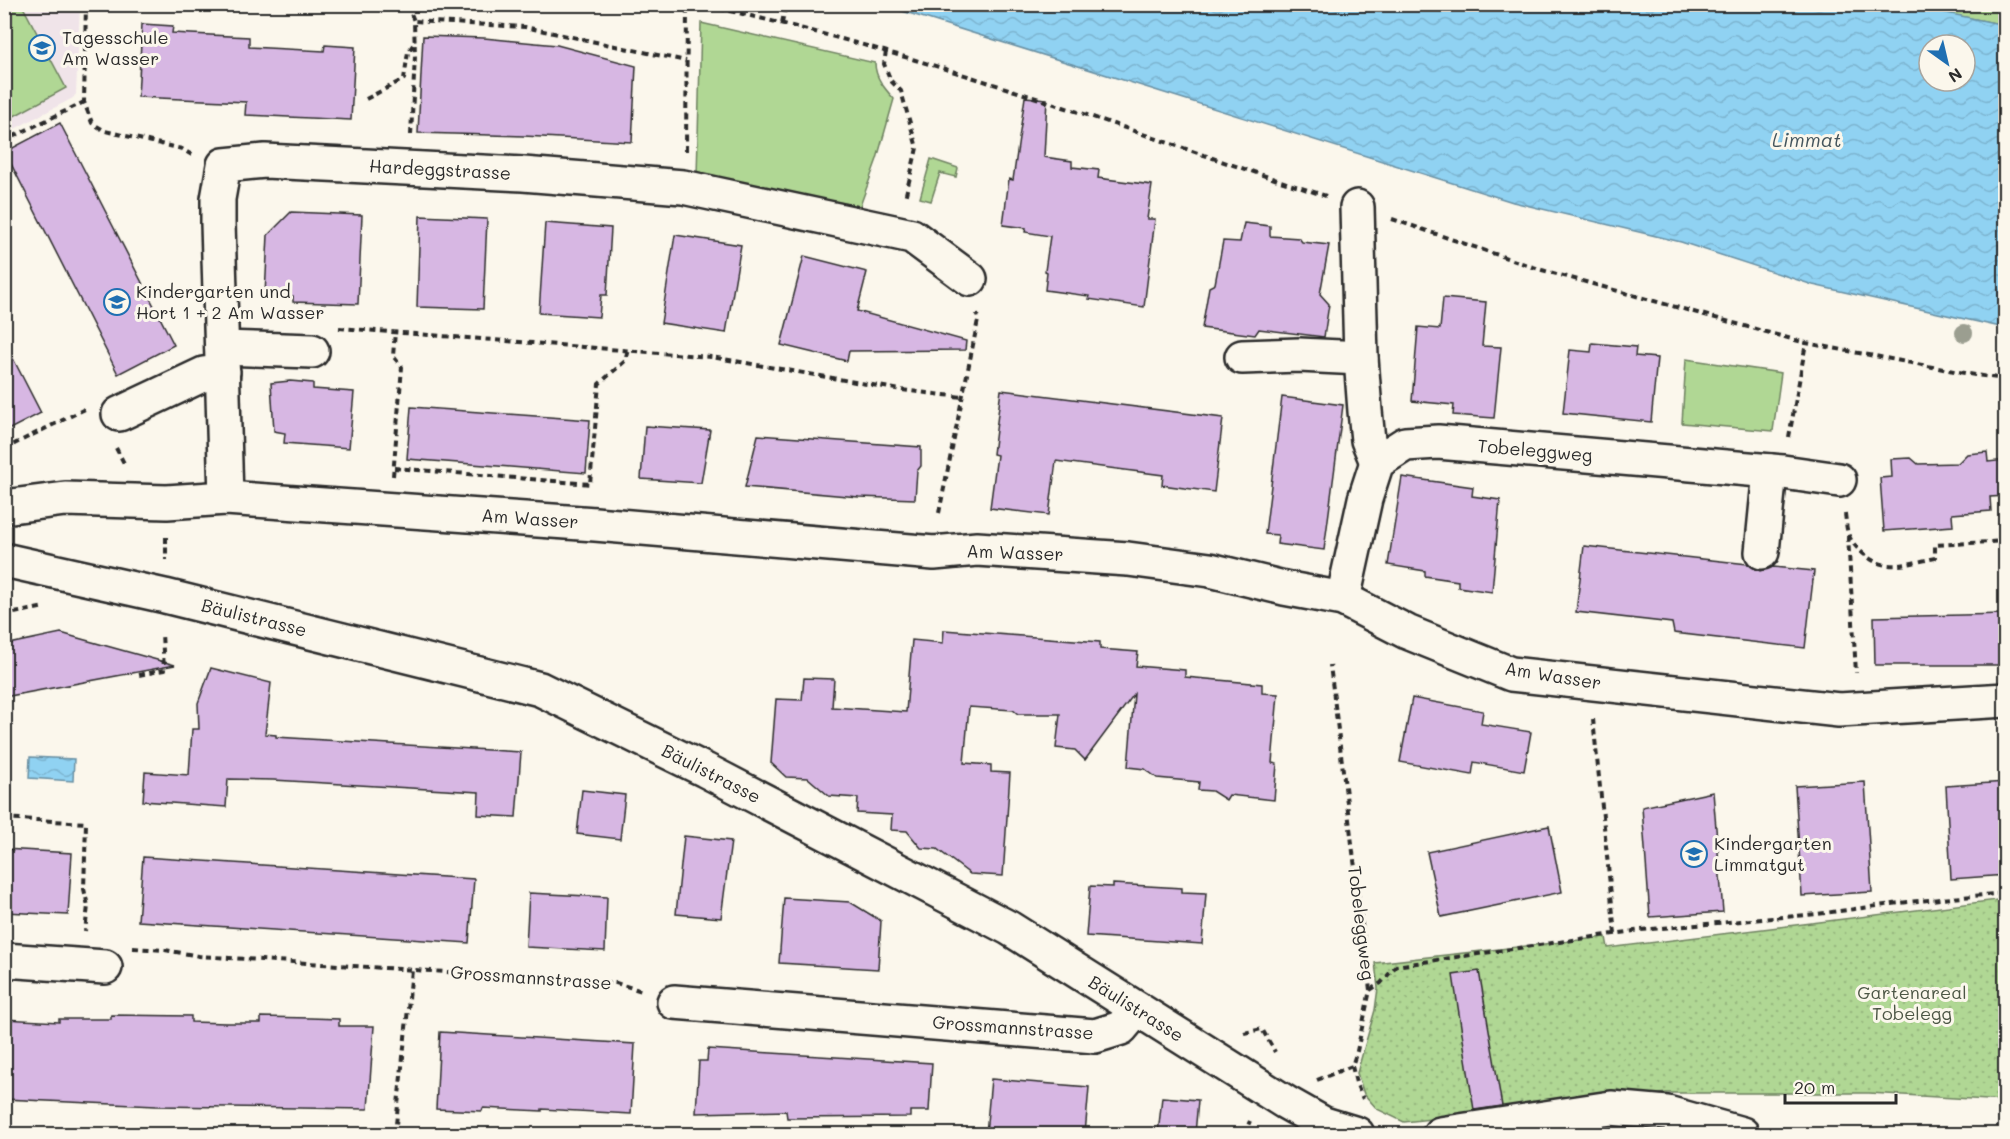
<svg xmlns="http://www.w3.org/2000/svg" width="2010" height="1139" font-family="Mali,sans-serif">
	<defs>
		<pattern id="garden-dots" width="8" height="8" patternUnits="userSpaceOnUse" patternTransform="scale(1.5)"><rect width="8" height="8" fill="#b0d794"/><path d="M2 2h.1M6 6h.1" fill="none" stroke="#98b980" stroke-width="1.8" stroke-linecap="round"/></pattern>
		<pattern id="water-waves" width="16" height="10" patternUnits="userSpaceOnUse" patternTransform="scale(1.5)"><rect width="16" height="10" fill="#90d2f2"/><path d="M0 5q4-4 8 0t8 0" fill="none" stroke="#7cb4d0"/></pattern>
	</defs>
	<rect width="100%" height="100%" fill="#fbf7ec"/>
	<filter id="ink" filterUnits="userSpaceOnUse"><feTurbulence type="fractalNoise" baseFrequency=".0167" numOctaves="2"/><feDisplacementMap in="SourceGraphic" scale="12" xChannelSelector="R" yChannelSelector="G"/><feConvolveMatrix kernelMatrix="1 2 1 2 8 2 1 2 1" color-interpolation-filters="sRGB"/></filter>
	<g filter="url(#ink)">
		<!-- built -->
		<path fill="#f0e4e9" d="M5,5H80L76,94L73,98L5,134Z"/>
		<!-- green -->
		<g fill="#b0d794" stroke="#6e8160" stroke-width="1.5">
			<path d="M5,4L22,5L66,88L5,121Z"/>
			<path d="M1903,5H2005V25Z"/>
			<path d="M701,23L875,63C875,78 885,89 894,99L877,159L860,206L697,176Z"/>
			<path d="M931,159L958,168L956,177L940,173L931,201L920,198Z"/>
			<path d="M1686,359L1781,373L1773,431L1682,423Z"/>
		</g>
		<!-- garden -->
		<path fill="url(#garden-dots)" stroke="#6e8160" stroke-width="1.5" d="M2005,899V1101L1869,1093H1667L1404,1122L1377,1109L1364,1094L1357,1073L1375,1010L1378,988L1375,963L1606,937L1608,948Z"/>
		<!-- water -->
		<g fill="url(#water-waves)" stroke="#688fa2" stroke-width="1.5" fill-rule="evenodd">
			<path d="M1903,4L2005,25V328L1813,285L1681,242L1513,202L883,5ZM1929,45H1965V81H1929Z"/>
			<path d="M30,757L74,759L73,781L29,778Z"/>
		</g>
		<!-- building -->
		<g fill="#d7b7e3" stroke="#2b2b2b" stroke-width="1.5">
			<path d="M142,24L173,26L172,33L249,37V47L324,51L325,45L355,47L351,120L245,115L246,102L138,97Z"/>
			<path d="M423,36L484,38L557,45L636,66L632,142L524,136L418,133Z"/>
			<path d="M1025,97L1047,99L1044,157L1072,161V167L1099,170L1098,178L1152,185L1147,219H1155L1144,307L1088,299L1089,296L1045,290L1047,272L1045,271L1050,236L1025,232L1026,228L1003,225L1009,179L1013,180Z"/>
			<path d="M60,123L174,345L118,374L5,152Z"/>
			<path d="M291,212L362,215L358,304L293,302V296L265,295L268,235Z"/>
			<path d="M420,216L487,219L483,309L417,307Z"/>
			<path d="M545,223L611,228L607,295H601L599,317L539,313Z"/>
			<path d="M1244,223L1270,226V236L1299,238L1302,242L1329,245L1320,294L1329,304L1324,337L1259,329L1255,335L1202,328L1209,287L1215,284L1223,241L1240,242Z"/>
			<path d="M675,235L741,245L726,333L661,323Z"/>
			<path d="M804,256L867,272L857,311L966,341L965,350L849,351L847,361L781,345Z"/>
			<path d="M1443,298L1486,302L1482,346L1501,347L1494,418L1453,415L1454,405L1412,401L1418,327L1440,329Z"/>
			<path d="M4,341L41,413L4,432Z"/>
			<path d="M1592,343L1636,347L1635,356L1657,358L1651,422L1563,413L1570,350L1591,352Z"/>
			<path d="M290,381L313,383V389L354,392L349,448L284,443L285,433L274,431L271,383Z"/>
			<path d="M1001,390L1223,418L1214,492L1162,485L1163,475L1056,461L1049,515L990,508L997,455L993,454Z"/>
			<path d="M1282,397L1343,405L1324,550L1277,544L1278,535L1265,534Z"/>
			<path d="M411,407L590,420L586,473L407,459Z"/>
			<path d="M645,426L710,430L701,483L641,479Z"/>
			<path d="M758,435L921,447V466L917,471L915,499L859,497L745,487Z"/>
			<path d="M1987,452L1988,462L2006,460V496L1990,497L1991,511L1952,514L1953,526L1884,531L1880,478L1892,477L1891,459L1911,458L1918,464L1958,463L1967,454Z"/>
			<path d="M1402,477L1473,487L1472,496L1500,500L1492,592L1458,587V581L1425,576V571L1388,565Z"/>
			<path d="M1584,546L1748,564L1760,571L1773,567L1814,571L1805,648L1674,633L1672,623L1576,612Z"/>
			<path d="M2006,614V665H1875L1874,617Z"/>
			<path d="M944,630L1100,642V649L1138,652L1136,666L1185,670V677L1262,684V693L1278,694L1272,763L1277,764L1274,800L1229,795L1226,800L1212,791L1198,790L1199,782L1157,778L1145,769L1128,767L1134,694L1085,760L1075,750L1056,748L1060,714H1018L1013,710L969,707L964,763L991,765V772L1010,773L1003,876L970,874L937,849L921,848L907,831L891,830L892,815L857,813L858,798L829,796L808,778L786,777L771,763L776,699L802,700L804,678L834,679L832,707L906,712L912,640L943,643Z"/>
			<path d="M61,633L78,638L175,665L4,697V645Z"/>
			<path d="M211,668L271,683L265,734L276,735V737L521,752L516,817L478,815L479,792L273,780L228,779L226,807L143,801L145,772L189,775L192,729H199L198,703Z"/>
			<path d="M1412,698L1483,711L1481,724L1531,732L1524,771L1474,762L1472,775L1400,762Z"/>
			<path d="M1865,782L1872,892L1802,896L1795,786Z"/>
			<path d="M2006,782V875L1951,879L1946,786Z"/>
			<path d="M582,790L625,795L620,839L577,834Z"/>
			<path d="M1713,792L1723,912L1650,917L1642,807Z"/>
			<path d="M1549,826L1562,892L1441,917L1427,852Z"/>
			<path d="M684,836L731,841L721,918L676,914Z"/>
			<path d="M4,849L72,853L68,915L4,912Z"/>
			<path d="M143,857L474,879L469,943L138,921Z"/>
			<path d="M1113,884L1182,888V892L1206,893L1202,944L1086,936L1090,886L1113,887Z"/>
			<path d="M529,893L607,897L605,951L526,947Z"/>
			<path d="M784,898L850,902L881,921L878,969L779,963Z"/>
			<path d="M1479,971L1502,1106L1474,1110L1453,975Z"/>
			<path d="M111,1015L191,1016V1022L226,1023H261V1017L310,1018L339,1019V1026H374L368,1109L156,1106L4,1099V1019L59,1022V1019H111Z"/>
			<path d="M440,1032L635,1044L631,1114L542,1109V1111L483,1108L482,1111L436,1109Z"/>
			<path d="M708,1049L932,1063L929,1111H910V1117L787,1118L786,1111L696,1113L699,1061H707Z"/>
			<path d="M991,1079L1089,1087L1085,1134H986Z"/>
			<path d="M1162,1097L1198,1100L1195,1134H1158Z"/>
		</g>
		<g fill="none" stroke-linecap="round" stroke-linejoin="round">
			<defs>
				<g id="minor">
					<path d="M1357,207L1361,358L1365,411L1368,440L1377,462"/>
					<path d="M222,348L312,351"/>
					<path d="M1242,357L1299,355L1361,358"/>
					<path d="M119,414L204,374L223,372"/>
					<path d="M226,498L218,223V199L224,165L265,161L366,166L523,174L683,187L912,236L970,279"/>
					<path d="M4,507L65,499L167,502L226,498L595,524L934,553L977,549L1128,559L1210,570L1284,588L1343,599L1407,632L1511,674L1839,710L2006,700"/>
					<path d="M1762,552L1770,471"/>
					<path d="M4,560L165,596L540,689L705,770L1009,928L1285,1102L1324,1124L1357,1134"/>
					<path d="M1343,599L1365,499L1377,462L1405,444L1438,442L1783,472L1839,480"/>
					<path d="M4,960L105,967"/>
					<path d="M674,1002L1095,1036L1121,1028L1137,1009"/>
					<path d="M1440,1134L1611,1108L1667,1113L1742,1134"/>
				</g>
			</defs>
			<!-- minor casing -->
			<use href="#minor" stroke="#2b2b2b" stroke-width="38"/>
			<!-- path -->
			<g stroke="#2b2b2b" stroke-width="4" stroke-dasharray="6 4.5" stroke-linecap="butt">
				<path d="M86,4L84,102L92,123L105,131L182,149L192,155"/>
				<path d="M411,4L410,11L414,21"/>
				<path d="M699,4C761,18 823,33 884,51C1033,93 1178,148 1326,196"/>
				<path d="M782,23L786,4"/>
				<path d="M886,51L884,64L891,81L901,91L917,148L905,198"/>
				<path d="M366,99L404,79L408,52L413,45"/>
				<path d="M411,135L415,56L414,21L525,27L686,61"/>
				<path d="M4,141L84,102"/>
				<path d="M686,151L687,4"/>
				<path d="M1392,219L1542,270L1806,343L1975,375L2006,379"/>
				<path d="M339,328L712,357L901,390L962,397"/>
				<path d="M1789,437L1806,343"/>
				<path d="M116,448L125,465"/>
				<path d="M4,449L85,409"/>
				<path d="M394,468L590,484L599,384L625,361L628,349"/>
				<path d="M393,476L402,367L393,356L395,332"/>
				<path d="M939,513L978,320L977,314"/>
				<path d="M1845,514C1846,520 1846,527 1848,533C1852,546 1869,561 1882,564C1899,568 1919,561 1935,558V545L2006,541"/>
				<path d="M1848,536L1856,673"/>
				<path d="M166,537V560"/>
				<path d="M4,615L45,607"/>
				<path d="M139,675L164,670L162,633"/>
				<path d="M1593,719L1615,934"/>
				<path d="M4,818L86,823L84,889L88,906L85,931"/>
				<path d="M133,948L165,950L199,956L616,983L642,991"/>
				<path d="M1370,990L1381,983L1396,966L1641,930L1817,914L1908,902L2006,893"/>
				<path d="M1244,1033L1262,1029L1275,1052"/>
				<path d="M1352,1066L1356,1083L1363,1099"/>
				<path d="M1317,1080L1352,1066L1357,1051L1370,990L1330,665"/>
				<path d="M395,1134L412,970"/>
				<path d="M1244,1134L1250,1121"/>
			</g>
			<!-- minor -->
			<use href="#minor" stroke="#fbf7ec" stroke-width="33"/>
		</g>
		<!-- trees -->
		<circle fill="#9b9e90" cx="1964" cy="333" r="9"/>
	</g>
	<!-- icons -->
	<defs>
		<symbol id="school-ring" viewBox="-11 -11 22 22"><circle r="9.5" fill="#fbf7ec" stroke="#1f6fb2" stroke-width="1.5"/><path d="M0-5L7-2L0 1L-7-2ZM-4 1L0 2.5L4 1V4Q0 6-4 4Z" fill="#1f6fb2"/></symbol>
	</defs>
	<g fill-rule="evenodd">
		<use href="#school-ring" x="27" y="33" width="30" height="30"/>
		<use href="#school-ring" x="102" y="287" width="30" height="30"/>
		<use href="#school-ring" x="1679" y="839" width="30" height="30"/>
	</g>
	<g text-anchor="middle" stroke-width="6" stroke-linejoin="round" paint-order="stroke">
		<!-- poi labels -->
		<g font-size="18" fill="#2b2b2b" stroke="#fbf7ec" text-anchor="start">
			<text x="62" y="44">Tagesschule<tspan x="62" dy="21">Am Wasser</tspan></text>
			<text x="136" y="298">Kindergarten und<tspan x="136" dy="21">Hort 1 + 2 Am Wasser</tspan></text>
			<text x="1714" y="850">Kindergarten<tspan x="1714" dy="21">Limmatgut</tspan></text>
		</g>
		<!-- street labels -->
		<g font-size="18" fill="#2b2b2b" stroke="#fbf7ec">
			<text transform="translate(440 170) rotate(3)" y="6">Hardeggstrasse</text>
			<text transform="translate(1535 451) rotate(5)" y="6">Tobeleggweg</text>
			<text transform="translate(530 519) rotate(4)" y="6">Am Wasser</text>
			<text transform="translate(1015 553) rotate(2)" y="6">Am Wasser</text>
			<text transform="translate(254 618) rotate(14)" y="6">Bäulistrasse</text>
			<text transform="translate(1553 676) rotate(9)" y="6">Am Wasser</text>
			<text transform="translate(711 774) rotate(27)" y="6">Bäulistrasse</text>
			<text transform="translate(1361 923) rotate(83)" y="6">Tobeleggweg</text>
			<text transform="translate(531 978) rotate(4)" y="6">Grossmannstrasse</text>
			<text transform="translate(1136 1009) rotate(32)" y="6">Bäulistrasse</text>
			<text transform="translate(1013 1028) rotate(4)" y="6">Grossmannstrasse</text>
		</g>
		<!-- park labels -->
		<g font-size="18" fill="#4c5645" stroke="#fbf7ec">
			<text x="1912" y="999">Gartenareal<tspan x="1912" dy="21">Tobelegg</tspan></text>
		</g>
		<!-- water labels -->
		<g font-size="20" font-style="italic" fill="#44555d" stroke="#fbf7ec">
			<text x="1807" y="147">Limmat</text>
		</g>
	</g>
	<!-- margin -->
	<rect width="2010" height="1139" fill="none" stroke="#fbf7ec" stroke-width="24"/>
	<rect x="12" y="12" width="1986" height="1115" fill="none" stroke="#2b2b2b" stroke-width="2" filter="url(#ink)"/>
	<!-- north arrow -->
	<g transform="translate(1947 63) rotate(146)"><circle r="28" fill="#fbf7ec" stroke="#a8a59f" stroke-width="1.5"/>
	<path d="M0-4.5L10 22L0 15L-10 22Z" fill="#1f6fb2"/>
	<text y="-9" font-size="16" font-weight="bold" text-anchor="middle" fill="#2b2b2b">N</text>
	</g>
	<!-- scale -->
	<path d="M1785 1094v9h111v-9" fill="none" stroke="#2b2b2b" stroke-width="3"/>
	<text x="1794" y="1094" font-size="18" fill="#2b2b2b" stroke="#fbf7ec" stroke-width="4.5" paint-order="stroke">20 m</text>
</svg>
